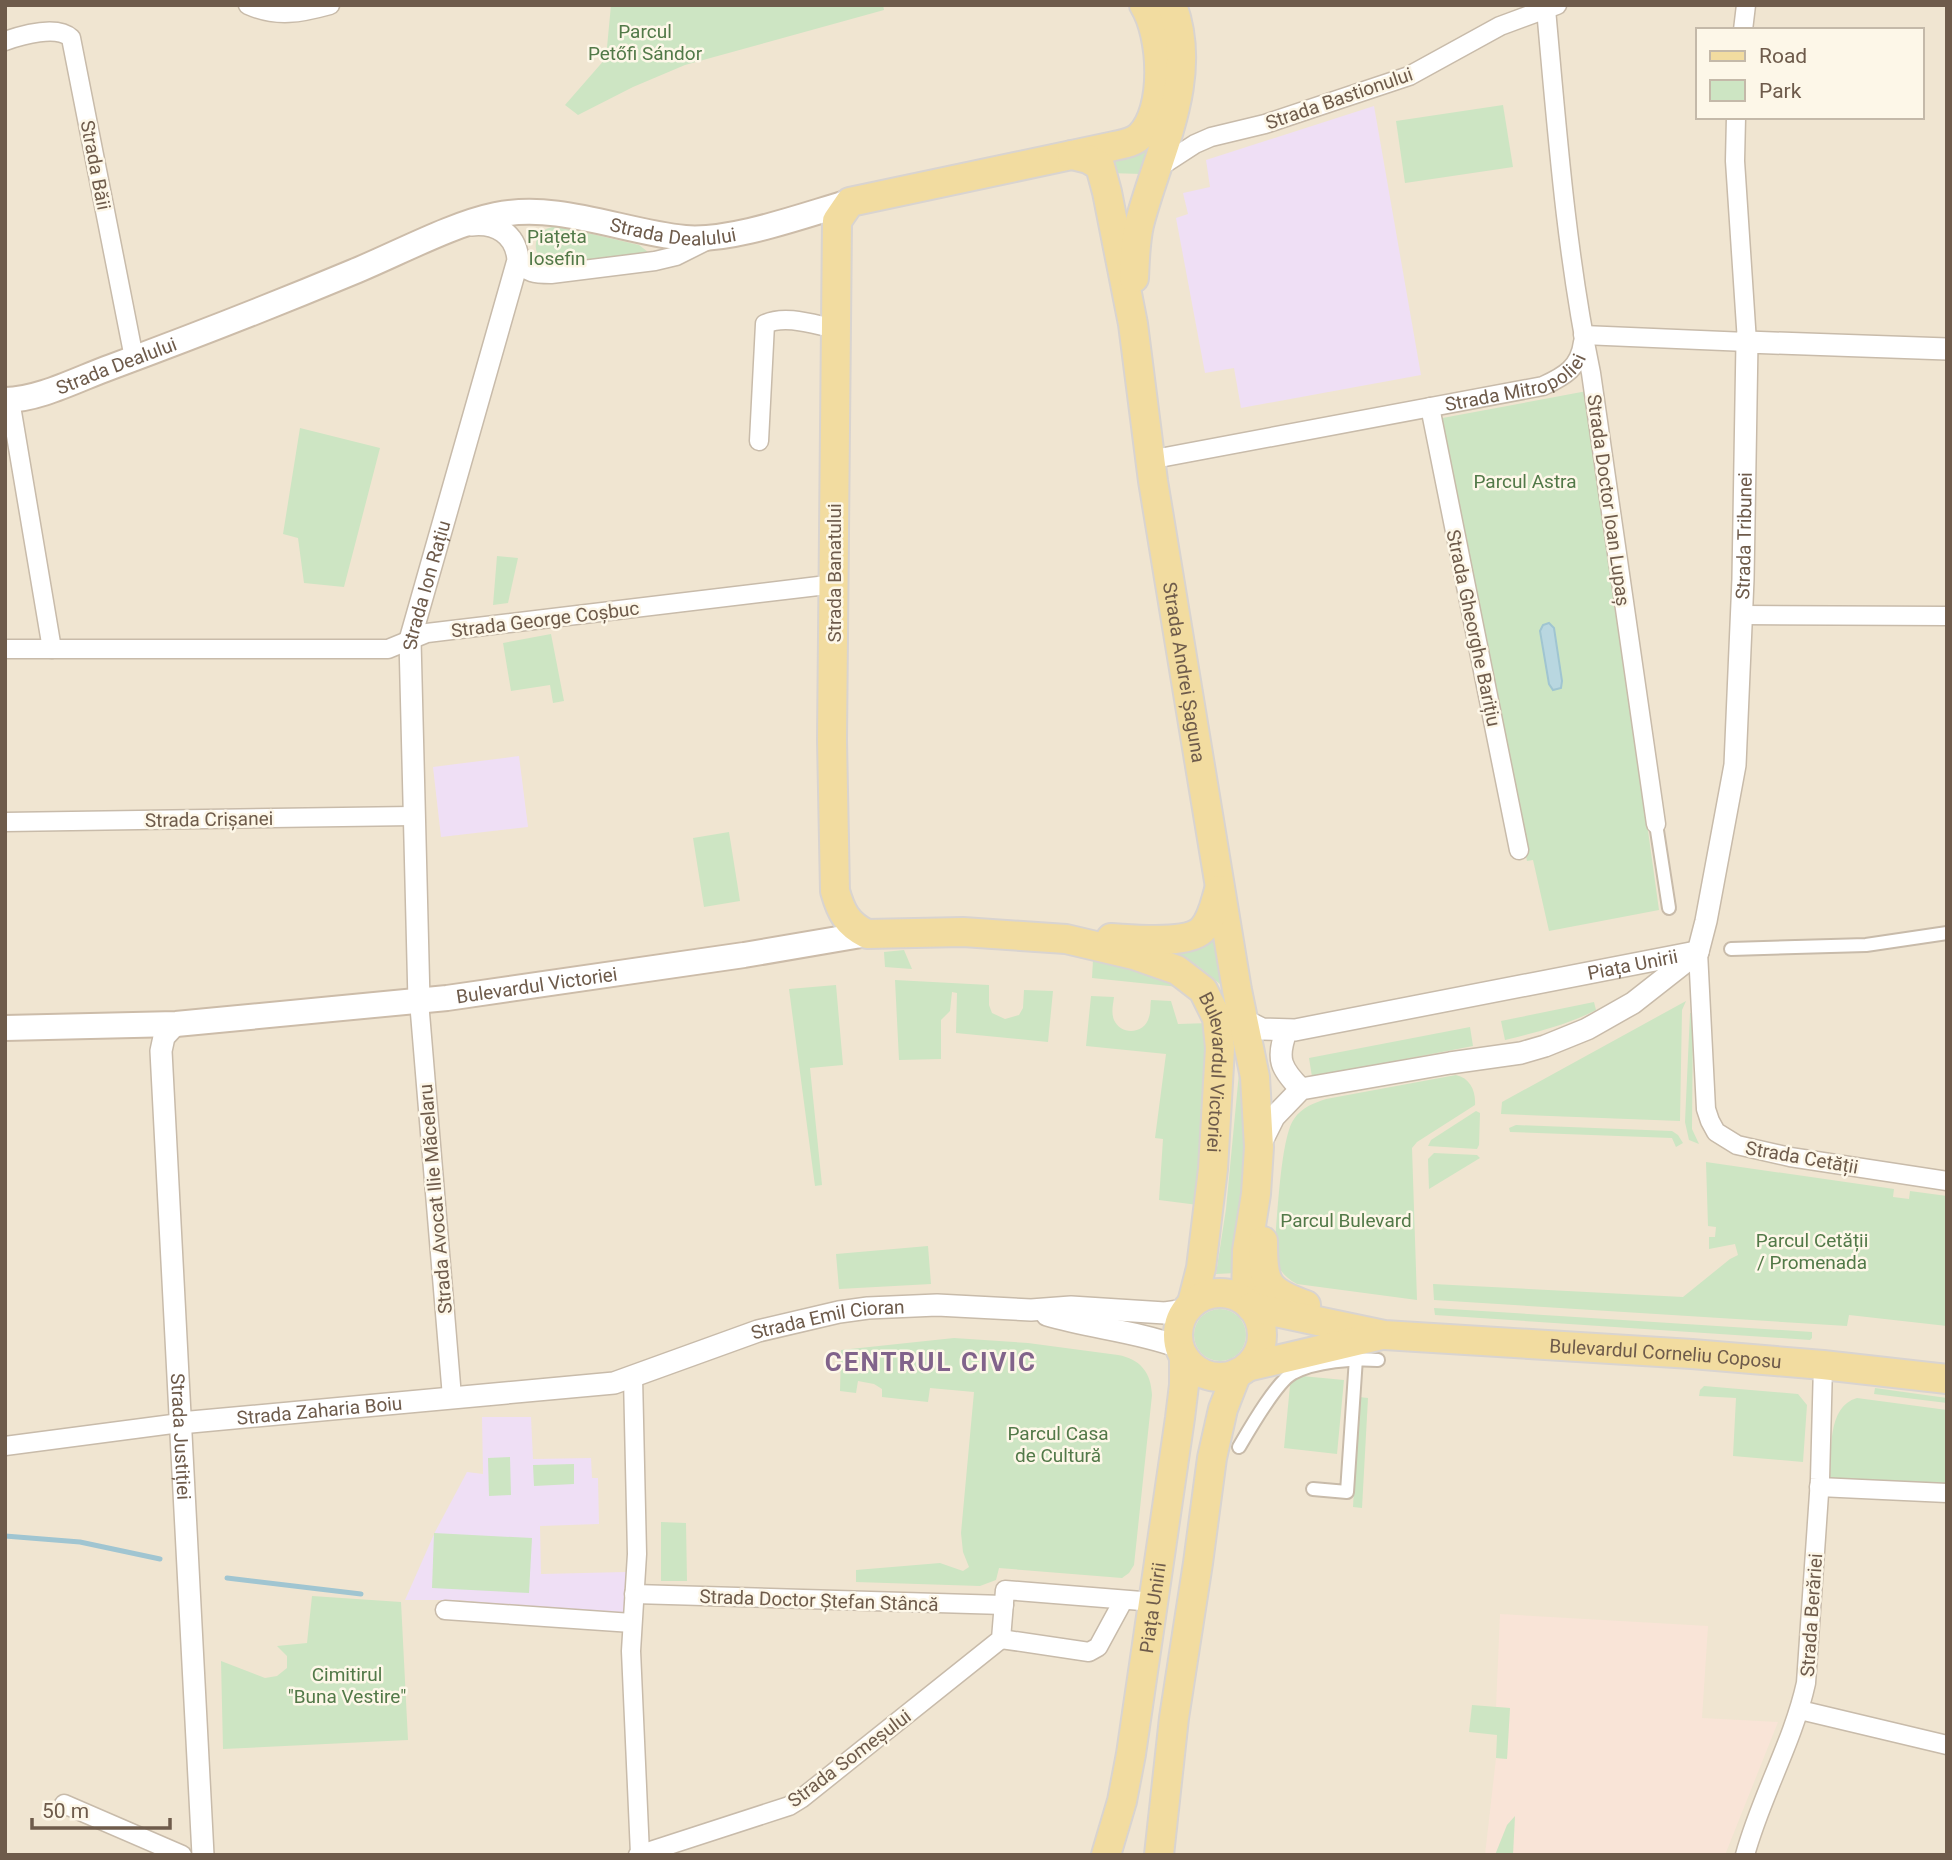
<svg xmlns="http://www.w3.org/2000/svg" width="1952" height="1860" font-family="Roboto,sans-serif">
	<rect width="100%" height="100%" fill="#f9f3e2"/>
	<!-- residential -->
	<path fill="#f0e5d1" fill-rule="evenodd" d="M5,5H1947V1855H5ZM1698,30H1922V117H1698Z"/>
	<!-- commercial -->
	<path fill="#f9e4d7" d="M1500,1614L1708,1626L1702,1718L1778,1722L1725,1855H1485L1496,1758L1507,1759L1510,1708L1496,1707Z"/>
	<!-- education -->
	<g fill="#efdff5">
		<path d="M1374,106L1421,375L1241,408L1234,368L1205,373L1176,218L1188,214L1183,193L1210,187L1206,160Z"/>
		<path d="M519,756L528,827L441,837L433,767Z"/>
		<path d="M482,1417H531L533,1459L591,1458L592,1478H598L599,1524L540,1526L541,1574L626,1572L625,1616L456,1600H405L435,1532L467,1472L483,1474Z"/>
	</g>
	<!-- green -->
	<g fill="#cde5c3">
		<path d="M611,5H883L884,10L685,65L633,87L578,115L565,105L606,58Z"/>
		<path d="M1503,105L1513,167L1405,183L1396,121Z"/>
		<path d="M1153,139L1142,174L1109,173L1102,156C1128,158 1134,159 1153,139Z"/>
		<path d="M558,226L639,245L648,252L646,257L552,269C528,256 531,228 558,226Z"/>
		<path d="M1587,391L1659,910L1549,931L1533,860L1527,861L1437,419Z"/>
		<path d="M300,428L380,448L344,587L304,583L298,538L283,534Z"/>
		<path d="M497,556L518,558L508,603L493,605Z"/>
		<path d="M551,634L564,701L553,703L550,685L511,691L503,643Z"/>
		<path d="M729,832L740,901L704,907L693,838Z"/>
		<path d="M1214,936L1226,989L1198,966L1166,954Z"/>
		<path d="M904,950L912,969L885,967L884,952Z"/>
		<path d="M1093,960L1139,969L1179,987L1092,978Z"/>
		<path d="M895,980L989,985V1005L992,1013L1005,1019L1019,1015L1023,1008L1024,990L1053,991L1048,1042L956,1033L957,993L952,992L950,1011L941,1020V1059L899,1060Z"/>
		<path d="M836,985L843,1065L810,1068L822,1185L815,1186L789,989Z"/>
		<path d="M1091,996L1114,997C1113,1005 1111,1013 1114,1020C1121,1036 1145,1034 1149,1017C1151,1012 1150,1005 1151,1000L1171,1001L1178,1024L1210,1023L1198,1205L1159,1200L1163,1139L1155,1138L1166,1054L1086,1046Z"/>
		<path d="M1686,1001L1682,1010L1680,1121L1501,1114L1502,1102Z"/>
		<path d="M1594,1002L1596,1010C1567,1025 1537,1032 1505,1040L1501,1021Z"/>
		<path d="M1690,1013H1693L1692,1129L1699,1144L1689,1140L1685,1122Z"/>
		<path d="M1470,1027L1473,1046L1312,1077L1309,1058Z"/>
		<path d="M1239,1073L1244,1148L1236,1273L1216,1274L1226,1209Z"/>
		<path d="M1456,1075C1470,1078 1476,1091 1475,1105L1417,1142L1412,1148L1417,1300L1297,1284C1284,1277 1278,1269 1274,1255C1277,1227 1280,1138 1294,1119C1302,1107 1314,1103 1326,1099Z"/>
		<path d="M1476,1111L1480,1113L1479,1145L1477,1149L1428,1146L1431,1140Z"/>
		<path d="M1516,1125L1672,1131L1678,1135L1683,1143L1676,1147L1672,1138L1510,1132L1509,1128Z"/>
		<path d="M1434,1153L1477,1155L1480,1158L1429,1189L1428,1159Z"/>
		<path d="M1706,1162L1894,1189L1893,1197L1909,1199L1910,1191L1947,1196V1326L1849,1315L1847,1326L1434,1300L1433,1284L1683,1297L1730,1259L1738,1255L1735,1244L1709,1249V1237H1715L1716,1227L1708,1226Z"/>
		<path d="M928,1246L931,1284L839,1289L836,1254Z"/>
		<path d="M1434,1308L1812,1332V1338L1810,1340L1435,1315Z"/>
		<circle cx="1220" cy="1335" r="26"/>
		<path d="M954,1338L1028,1343L1118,1355C1140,1359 1151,1372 1152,1395L1134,1565L1129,1573L1122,1578L999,1568L996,1580L980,1586L856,1582V1570L940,1563L963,1571L969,1567L963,1552L961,1533L974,1392L930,1388L928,1402L882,1397V1389L874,1384L858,1381L856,1393L840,1391L841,1350Z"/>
		<path d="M1291,1375L1344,1380L1337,1454L1284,1448Z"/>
		<path d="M1704,1386L1798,1394L1807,1405L1803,1462L1733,1456L1736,1398L1699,1396L1700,1390Z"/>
		<path d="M1875,1388L1947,1398V1403L1874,1394Z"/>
		<path d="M1359,1397L1368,1398L1362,1508L1353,1507Z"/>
		<path d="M1857,1398L1947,1410V1486L1830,1480C1832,1453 1826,1407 1857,1398Z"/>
		<path d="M510,1457L511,1495L489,1496L488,1458Z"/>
		<path d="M574,1464V1484L534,1486L533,1465Z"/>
		<path d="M661,1522L686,1523L687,1581H661Z"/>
		<path d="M434,1533L532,1538L529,1593L432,1588Z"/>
		<path d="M312,1596L401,1602L408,1740L223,1749L221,1661L265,1678L277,1676L287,1668V1656L277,1646L307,1643Z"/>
		<path d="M1472,1705L1510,1708L1507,1759L1496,1758L1497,1735L1469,1732Z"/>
		<path d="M1515,1816L1513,1855H1495L1507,1825Z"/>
	</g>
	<!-- water -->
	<path fill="#b9d7e0" stroke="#a0c5d1" stroke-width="2" d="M1549,623L1554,628L1562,681L1561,688L1553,690L1549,684L1540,631L1543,625Z"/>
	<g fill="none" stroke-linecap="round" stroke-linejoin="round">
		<!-- stream -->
		<g stroke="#a0c5d1" stroke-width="5">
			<path d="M5,1536L80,1542L160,1559"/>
			<path d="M227,1578L361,1594"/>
		</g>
		<defs>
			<g id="pedestrian">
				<path d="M1656,824L1669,908"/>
				<path d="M1731,949L1866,945L1947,933"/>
				<path d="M1239,1447C1249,1430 1277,1381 1293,1373C1315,1361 1354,1358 1378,1360"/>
				<path d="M1313,1489L1347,1492L1356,1358"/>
			</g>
			<g id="minor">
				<path d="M248,5C277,18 301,13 330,5"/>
				<path d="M1546,9C1557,130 1566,253 1591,373L1656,824"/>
				<path d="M1743,30L1746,5"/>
				<path d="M5,41C22,35 57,25 71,38L134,358"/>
				<path d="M1158,168L1195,144L1211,137L1265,124L1409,76L1500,26L1557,5"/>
				<path d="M518,260C526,274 536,274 551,274L655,261L676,256L708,240"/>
				<path d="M1583,335L1747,342L1735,161L1736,117"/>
				<path d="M10,400L52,649"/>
				<path d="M1430,407L1519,850"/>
				<path d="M759,441L765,324C786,314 815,325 836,329"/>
				<path id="s1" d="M1149,460L1543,386C1565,376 1580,367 1583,342"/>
				<path d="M1742,615L1947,616"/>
				<path d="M5,649H388L427,633L835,584"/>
				<path d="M5,822L413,816"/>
				<path d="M1698,952L1706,1109L1710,1121L1716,1132L1737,1145L1790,1157L1947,1181"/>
				<path d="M419,1001L452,1397"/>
				<path d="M633,1377L637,1554L631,1651L640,1854"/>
				<path d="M5,1446L180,1423"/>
				<path d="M1819,1487L1947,1493"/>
				<path d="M634,1594L1004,1605"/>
				<path d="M445,1610L632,1623"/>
				<path d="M1001,1639L1089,1652L1098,1647L1123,1601"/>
				<path d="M1800,1710L1947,1745"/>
				<path d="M64,1804L182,1855"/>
				<path d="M638,1855L789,1806L802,1798L1001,1639L1005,1590L1154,1602"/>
				<path d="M1745,1855C1761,1796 1793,1742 1806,1683L1820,1479L1823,1365"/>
			</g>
			<g id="tertiary">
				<path id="s2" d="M1698,952L1706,921L1735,765L1743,579L1747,342L1947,349"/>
				<path id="s3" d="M419,1001L410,640L518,260C516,234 496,222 471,225"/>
				<path id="s4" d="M1244,1020L1262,1029L1295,1030L1696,952"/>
				<path id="s5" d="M176,1024L164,1037L161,1051L203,1855"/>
				<path d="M1286,1032C1276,1059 1281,1069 1301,1089"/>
				<path d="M1259,1147L1274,1117L1301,1089L1450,1063L1521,1053L1545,1046L1587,1029L1633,1003L1698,952"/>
				<path d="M1047,1315C1091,1328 1136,1331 1179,1347"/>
				<path id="s6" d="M180,1423L614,1383L758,1331L839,1312L868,1308L937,1305L1031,1310L1071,1307L1165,1313L1186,1310"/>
			</g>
			<g id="secondary">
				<path id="s7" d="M5,400C39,400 80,378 111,367C192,337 274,305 353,272C397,254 452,224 496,215C559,202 623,232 685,238C732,242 804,215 850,202"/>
				<path id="s8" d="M5,1028L176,1024L447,998L744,955L867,934"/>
			</g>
			<g id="primary">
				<path id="s9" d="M1144,5C1163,35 1167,110 1140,136C1133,143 1123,144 1114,146L850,202L837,221L832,740L835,891C841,912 847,924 867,934L963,932L1066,939L1134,955L1177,970L1203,990L1217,1018L1220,1048L1213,1169L1201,1268L1192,1303"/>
				<path id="s10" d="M1072,155L1088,159L1100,166L1107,192L1133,324L1153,481L1237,990L1255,1077L1259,1147L1256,1194L1247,1251L1246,1302"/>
				<path d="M1134,278C1135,260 1135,243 1139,225C1157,154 1200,80 1172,5"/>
				<path d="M1111,938C1133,939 1186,945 1202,930C1212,920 1215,903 1219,890"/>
				<path d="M1263,1241C1263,1284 1266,1291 1306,1305"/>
				<circle cx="1220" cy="1335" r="42"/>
				<path id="s11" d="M1251,1307L1384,1335L1692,1354L1823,1365L1947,1379"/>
				<path d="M1247,1367L1378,1336"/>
				<path id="s12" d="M1106,1855L1122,1801L1131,1754L1180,1418L1184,1385V1357"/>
				<path d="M1159,1855L1174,1718L1198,1563L1212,1458L1223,1409L1237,1373"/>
			</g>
		</defs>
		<!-- pedestrian casing -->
		<use href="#pedestrian" stroke="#c8bbaa" stroke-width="16"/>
		<!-- minor casing -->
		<use href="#minor" stroke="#c8bbaa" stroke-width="21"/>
		<!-- tertiary casing -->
		<use href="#tertiary" stroke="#c8bbaa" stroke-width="24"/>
		<!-- secondary casing -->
		<use href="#secondary" stroke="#ccbca9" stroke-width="28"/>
		<!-- primary casing -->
		<use href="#primary" stroke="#d9d4d0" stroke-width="32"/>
		<!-- pedestrian -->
		<use href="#pedestrian" stroke="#fff" stroke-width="12"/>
		<!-- minor -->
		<use href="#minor" stroke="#fff" stroke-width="18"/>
		<!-- tertiary -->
		<use href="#tertiary" stroke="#fff" stroke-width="21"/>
		<!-- secondary -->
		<use href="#secondary" stroke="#fff" stroke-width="24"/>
		<!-- primary -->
		<use href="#primary" stroke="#f2dca0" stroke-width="28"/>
	</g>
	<g text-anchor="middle" stroke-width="5" stroke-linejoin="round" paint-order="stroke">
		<!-- park labels -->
		<g font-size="19" fill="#527948" stroke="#fdf7e8">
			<text x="645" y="38">Parcul<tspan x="645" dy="22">Petőfi Sándor</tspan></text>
			<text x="557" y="243">Piațeta<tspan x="557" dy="22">Iosefin</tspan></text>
			<text x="1525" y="488">Parcul Astra</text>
			<text x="1346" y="1227">Parcul Bulevard</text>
			<text x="1812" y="1247">Parcul Cetății<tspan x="1812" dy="22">/ Promenada</tspan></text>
			<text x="1058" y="1440">Parcul Casa<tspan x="1058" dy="22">de Cultură</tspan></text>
			<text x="347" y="1681">Cimitirul<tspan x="347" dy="22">"Buna Vestire"</tspan></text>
		</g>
		<!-- street labels -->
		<g font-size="19" fill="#6e5b4b" stroke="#fdf7e8">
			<text transform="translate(1339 98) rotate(-19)" y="7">Strada Bastionului</text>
			<text transform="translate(96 165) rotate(79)" y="7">Strada Băii</text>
			<text dy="7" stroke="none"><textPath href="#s7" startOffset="705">Strada Dealului</textPath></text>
			<text dy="7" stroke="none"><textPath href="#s7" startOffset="117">Strada Dealului</textPath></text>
			<text dy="7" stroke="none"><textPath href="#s1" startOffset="376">Strada Mitropoliei</textPath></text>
			<text transform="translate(1609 500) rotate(82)" y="7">Strada Doctor Ioan Lupaș</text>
			<text dy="7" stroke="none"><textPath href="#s2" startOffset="420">Strada Tribunei</textPath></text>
			<text transform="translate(834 573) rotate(-90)" y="7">Strada Banatului</text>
			<text dy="7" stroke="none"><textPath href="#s3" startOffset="418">Strada Ion Rațiu</textPath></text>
			<text transform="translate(545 619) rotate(-7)" y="7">Strada George Coșbuc</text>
			<text transform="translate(1474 628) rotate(78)" y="7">Strada Gheorghe Barițiu</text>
			<text dy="7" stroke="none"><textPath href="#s10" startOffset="544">Strada Andrei Șaguna</textPath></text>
			<text transform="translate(209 819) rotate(-1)" y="7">Strada Crișanei</text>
			<text dy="7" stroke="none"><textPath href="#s4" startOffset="397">Piața Unirii</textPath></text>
			<text dy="7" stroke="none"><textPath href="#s8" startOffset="534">Bulevardul Victoriei</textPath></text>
			<text dy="7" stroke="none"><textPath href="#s9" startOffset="1617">Bulevardul Victoriei</textPath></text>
			<text transform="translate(1802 1157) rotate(10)" y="7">Strada Cetății</text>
			<text transform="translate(435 1199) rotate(-95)" y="7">Strada Avocat Ilie Măcelaru</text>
			<text dy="7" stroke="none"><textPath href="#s6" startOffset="660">Strada Emil Cioran</textPath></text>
			<text dy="7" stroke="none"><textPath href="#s11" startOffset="418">Bulevardul Corneliu Coposu</textPath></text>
			<text dy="7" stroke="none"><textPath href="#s6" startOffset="140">Strada Zaharia Boiu</textPath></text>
			<text dy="7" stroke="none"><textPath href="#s5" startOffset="418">Strada Justiției</textPath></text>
			<text transform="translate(819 1600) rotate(2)" y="7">Strada Doctor Ștefan Stâncă</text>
			<text dy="7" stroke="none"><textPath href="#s12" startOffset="252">Piața Unirii</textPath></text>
			<text transform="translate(1811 1615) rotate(-86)" y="7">Strada Berăriei</text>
			<text transform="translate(849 1758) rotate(-37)" y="7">Strada Someșului</text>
		</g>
		<!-- district labels -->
		<g font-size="26" font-weight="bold" letter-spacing="2" fill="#81638b" stroke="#fdf7e8">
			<text x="931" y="1371">CENTRUL CIVIC</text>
		</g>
	</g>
	<!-- border -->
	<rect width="1952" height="1860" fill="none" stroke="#6e5b4b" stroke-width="14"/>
	<!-- legend -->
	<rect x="1696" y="28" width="228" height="91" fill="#fdf7e8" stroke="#c4b9a9" stroke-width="2"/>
	<rect x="1710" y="51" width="35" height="10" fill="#f2dca0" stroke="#c4b9a9" stroke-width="2"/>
	<text x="1759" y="63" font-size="21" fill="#6e5b4b">Road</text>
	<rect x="1710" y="80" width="35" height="21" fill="#cde5c3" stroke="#c4b9a9" stroke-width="2"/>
	<text x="1759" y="98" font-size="21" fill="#6e5b4b">Park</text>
	<!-- scale -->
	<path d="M32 1818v10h138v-10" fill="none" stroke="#6e5b4b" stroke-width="3.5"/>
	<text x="42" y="1818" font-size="21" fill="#6e5b4b" stroke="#fdf7e8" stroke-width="5" paint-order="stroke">50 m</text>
</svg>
